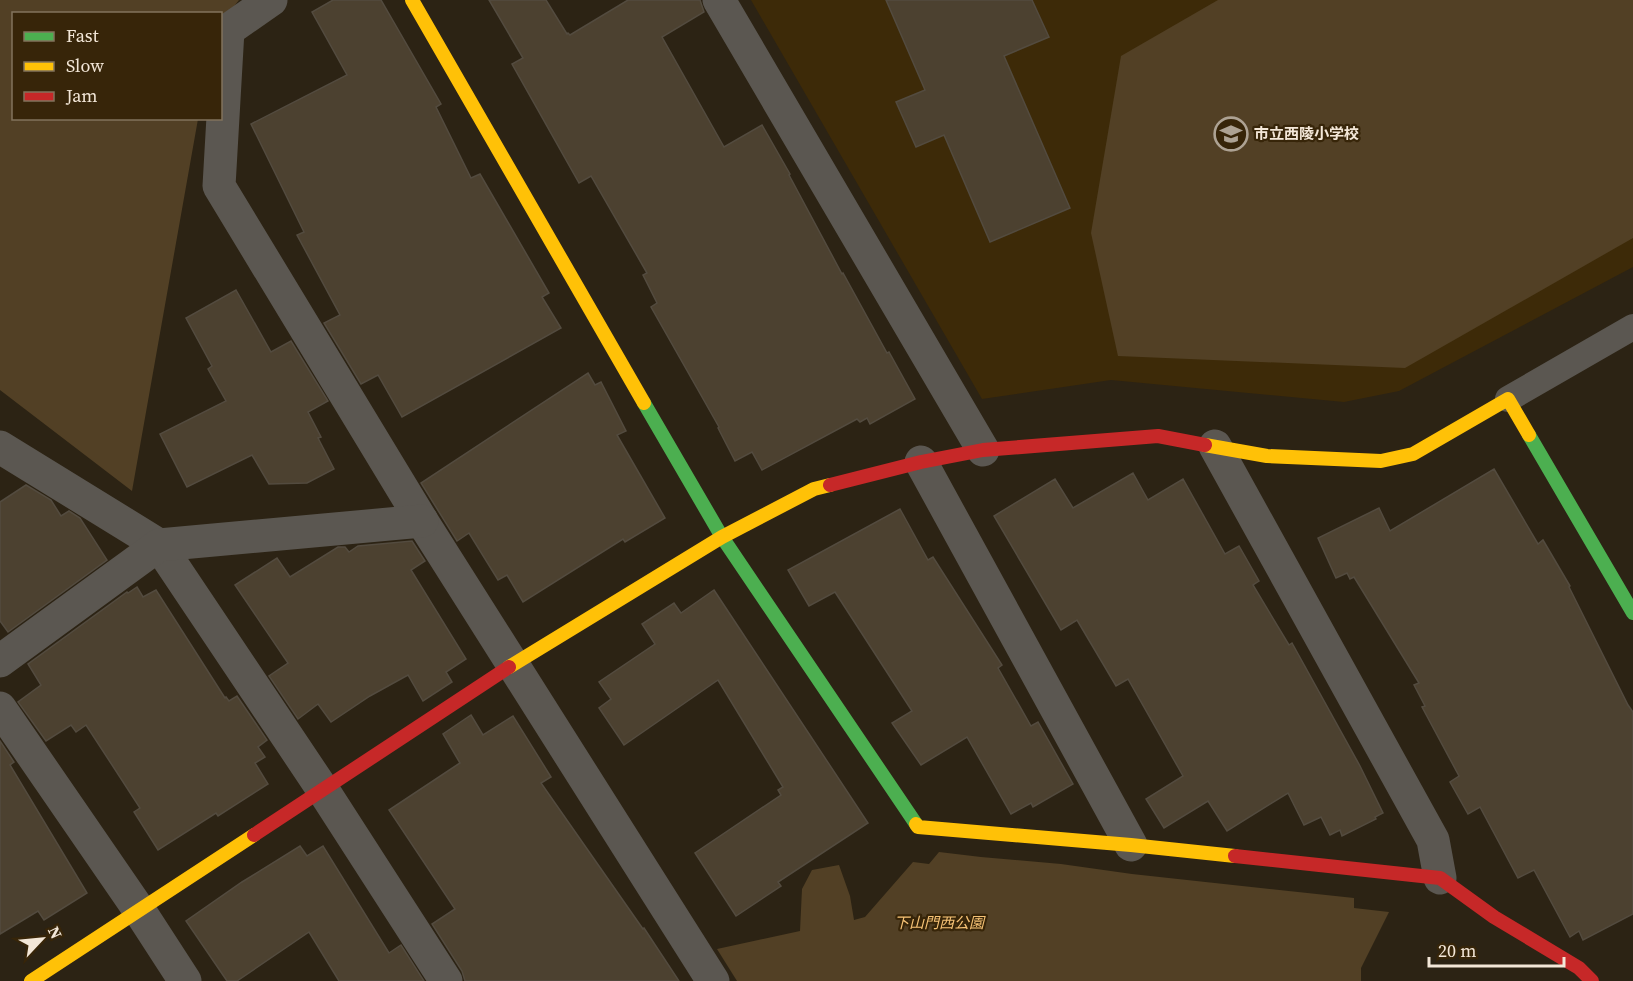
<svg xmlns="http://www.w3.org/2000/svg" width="1633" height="981" font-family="'Source Serif 4','Noto Sans JP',serif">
	<rect width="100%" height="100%" fill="#2c2314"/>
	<!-- built -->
	<path fill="#3d2a08" d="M751,0H1633V267L1399,391L1344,402L1111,380L982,399Z"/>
	<!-- green -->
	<g fill="#524025">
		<path d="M0,0H239L221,23L220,14H14V118L198,119L132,491L0,390Z"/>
		<path d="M1218,0H1633V238L1405,368L1118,356L1091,233L1121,56Z"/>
		<path d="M939,852L981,857L1061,864L1132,874L1354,898V908L1389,912L1361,968V981H737L717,949L800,931L802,889L812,870L839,865L850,896L854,920L865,917L913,862L929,864Z"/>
	</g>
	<!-- building -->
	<g fill="#4c4130" stroke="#534b3f" stroke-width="1.5">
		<path d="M333,0H381L441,104L436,107L471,178L480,174L549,293L542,297L561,328L402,417L378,375L361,384L324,323L340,315L297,235L304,232L251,124L347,75L312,12Z"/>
		<path d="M489,0H546L567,34L568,33L570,35L628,0H700L704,12L662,37L724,147L762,125L790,174L789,175L842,274L843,273L887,353L889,352L915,399L870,424L867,418L860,422L857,419L762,470L752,452L735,461L718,428L719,427L651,307L657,303L643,275L647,273L591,176L579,183L512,64L523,58Z"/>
		<path d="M886,0H1032L1049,37L1004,56L1070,208L990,242L944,135L916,147L896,102L925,90Z"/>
		<path d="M236,290L271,352L291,341L328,401L308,412L321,437L318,438L334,469L307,483L269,484L252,455L187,487L160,434L226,401L208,369L212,366L186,318Z"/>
		<path d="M588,373L595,385L601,382L626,431L617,435L665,518L625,542L623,539L523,602L507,575L498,580L469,533L457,541L421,483Z"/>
		<path d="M1494,469L1538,544L1543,540L1570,586L1569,587L1628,705L1633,712V914L1583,940L1579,931L1570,937L1534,870L1518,878L1480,807L1468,814L1450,782L1459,776L1422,707L1425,706L1414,685L1419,683L1354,577L1350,579L1347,573L1336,578L1318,538L1379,508L1390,531Z"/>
		<path d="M1133,473L1148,500L1183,479L1225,554L1239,546L1259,581L1253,585L1289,645L1292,643L1360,766L1383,813L1375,817L1376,819L1342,836L1340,830L1330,835L1321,817L1304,825L1288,793L1227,831L1208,801L1164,828L1146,799L1183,776L1128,679L1116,686L1077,620L1061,630L994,516L1055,479L1073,508Z"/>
		<path d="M26,485L51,500L61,516L69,511L80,518L107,560L8,632L0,621V502Z"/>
		<path d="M900,509L928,560L933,557L1002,665L998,668L1031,726L1038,722L1073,784L1033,807L1031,803L1011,814L967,737L921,765L892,723L912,711L835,592L809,606L788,570Z"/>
		<path d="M412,541L425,561L411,570L466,659L446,672L452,682L423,701L408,675L370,696L331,722L318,704L298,719L269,676L288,663L235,585L277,558L290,577L338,547H345L349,552L358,546Z"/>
		<path d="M137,587L143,597L156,590L225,698L226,697L229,701L237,696L267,740L258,747L265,757L255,763L268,784L218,816L216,813L158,850L134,812L140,808L86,725L76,732L71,725L46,741L18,702L41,685L28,664L127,592L128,593Z"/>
		<path d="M714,590L868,823L778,882L781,886L736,916L695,853L781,795L778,790L783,787L718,680L624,745L599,708L611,699L599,682L655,644L642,624L674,603L681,613Z"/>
		<path d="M471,715L483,735L513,716L551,777L541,783L643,929L644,928L679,981H465L462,971L432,924L455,909L389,810L460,763L443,734Z"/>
		<path d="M0,741L14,762L10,765L87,893L44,920L38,911L0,934Z"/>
		<path d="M300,846L307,856L323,846L389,953L401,945L424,981H339L309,932L237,981H227L186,921L242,882Z"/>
	</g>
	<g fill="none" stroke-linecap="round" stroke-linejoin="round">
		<!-- lane -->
		<path stroke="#5b5751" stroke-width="26" d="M1508,399L1633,327"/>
		<!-- street -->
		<g stroke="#5b5751" stroke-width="33">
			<path d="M271,0L228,30L219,186L422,521L713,981"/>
			<path d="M719,0L983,450"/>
			<path d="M1215,446L1433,840L1440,878"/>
			<path d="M0,447L159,545L323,790L446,981"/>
			<path d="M921,462L1131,845"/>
			<path d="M0,661L159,545L422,521"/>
			<path d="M0,708L139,910L185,981"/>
		</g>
		<!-- fast -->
		<g stroke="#4caf50" stroke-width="14">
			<path d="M644,403L722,537L916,824"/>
			<path d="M1529,435L1633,613"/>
		</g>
		<!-- slow -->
		<g stroke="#ffc107" stroke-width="14">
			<path d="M412,0L644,403"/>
			<path d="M1205,445L1267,456L1381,461L1413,454L1508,399L1529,435"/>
			<path d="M509,667L722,537L814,489L830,485"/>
			<path d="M916,824L918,827L1131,845L1235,856"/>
			<path d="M31,981L254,835"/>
		</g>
		<!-- jam -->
		<g stroke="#c62828" stroke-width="14">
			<path d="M830,485L921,462L983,450L1158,436L1205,445"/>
			<path d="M254,835L509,667"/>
			<path d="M1235,856L1440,878L1494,917L1579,968L1592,981"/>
		</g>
	</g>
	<!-- icons -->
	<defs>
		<symbol id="school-ring" viewBox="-11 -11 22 22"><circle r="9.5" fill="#372509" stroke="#ada293" stroke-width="1.5"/><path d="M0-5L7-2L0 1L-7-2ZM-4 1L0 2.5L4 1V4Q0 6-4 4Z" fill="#ada293"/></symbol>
	</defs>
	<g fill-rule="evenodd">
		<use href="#school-ring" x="1212" y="115" width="38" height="38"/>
	</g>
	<g text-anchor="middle" stroke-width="4.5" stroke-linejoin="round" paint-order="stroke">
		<!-- poi labels -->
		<g font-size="15" font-weight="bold" fill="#f3e7d8" stroke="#372509" text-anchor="start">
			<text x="1254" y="139">市立西陵小学校</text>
		</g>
		<!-- park labels -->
		<g font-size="15" font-style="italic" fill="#f6c275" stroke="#372509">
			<text x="939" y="928">下山門西公園</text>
		</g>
	</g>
	<!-- legend -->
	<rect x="12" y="12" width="210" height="108" fill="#372509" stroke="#82735c" stroke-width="1.5"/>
	<rect x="24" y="32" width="30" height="9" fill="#4caf50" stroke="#82735c" stroke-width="1.5"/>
	<text x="66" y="42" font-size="18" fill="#f3e7d8">Fast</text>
	<rect x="24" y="62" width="30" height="9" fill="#ffc107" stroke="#82735c" stroke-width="1.5"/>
	<text x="66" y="72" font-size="18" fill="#f3e7d8">Slow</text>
	<rect x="24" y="92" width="30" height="9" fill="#c62828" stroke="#82735c" stroke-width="1.5"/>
	<text x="66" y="102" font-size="18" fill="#f3e7d8">Jam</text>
	<!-- north arrow -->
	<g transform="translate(42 939) rotate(64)" stroke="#372509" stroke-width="4.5" paint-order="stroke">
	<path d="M0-4.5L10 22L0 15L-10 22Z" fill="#f3e7d8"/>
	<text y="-9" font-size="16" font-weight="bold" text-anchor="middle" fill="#f3e7d8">N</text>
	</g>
	<!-- scale -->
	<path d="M1429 957v9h135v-9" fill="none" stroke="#f3e7d8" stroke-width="3"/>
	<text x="1438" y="957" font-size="18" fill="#f3e7d8" stroke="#372509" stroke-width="4.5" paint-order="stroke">20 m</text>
</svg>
